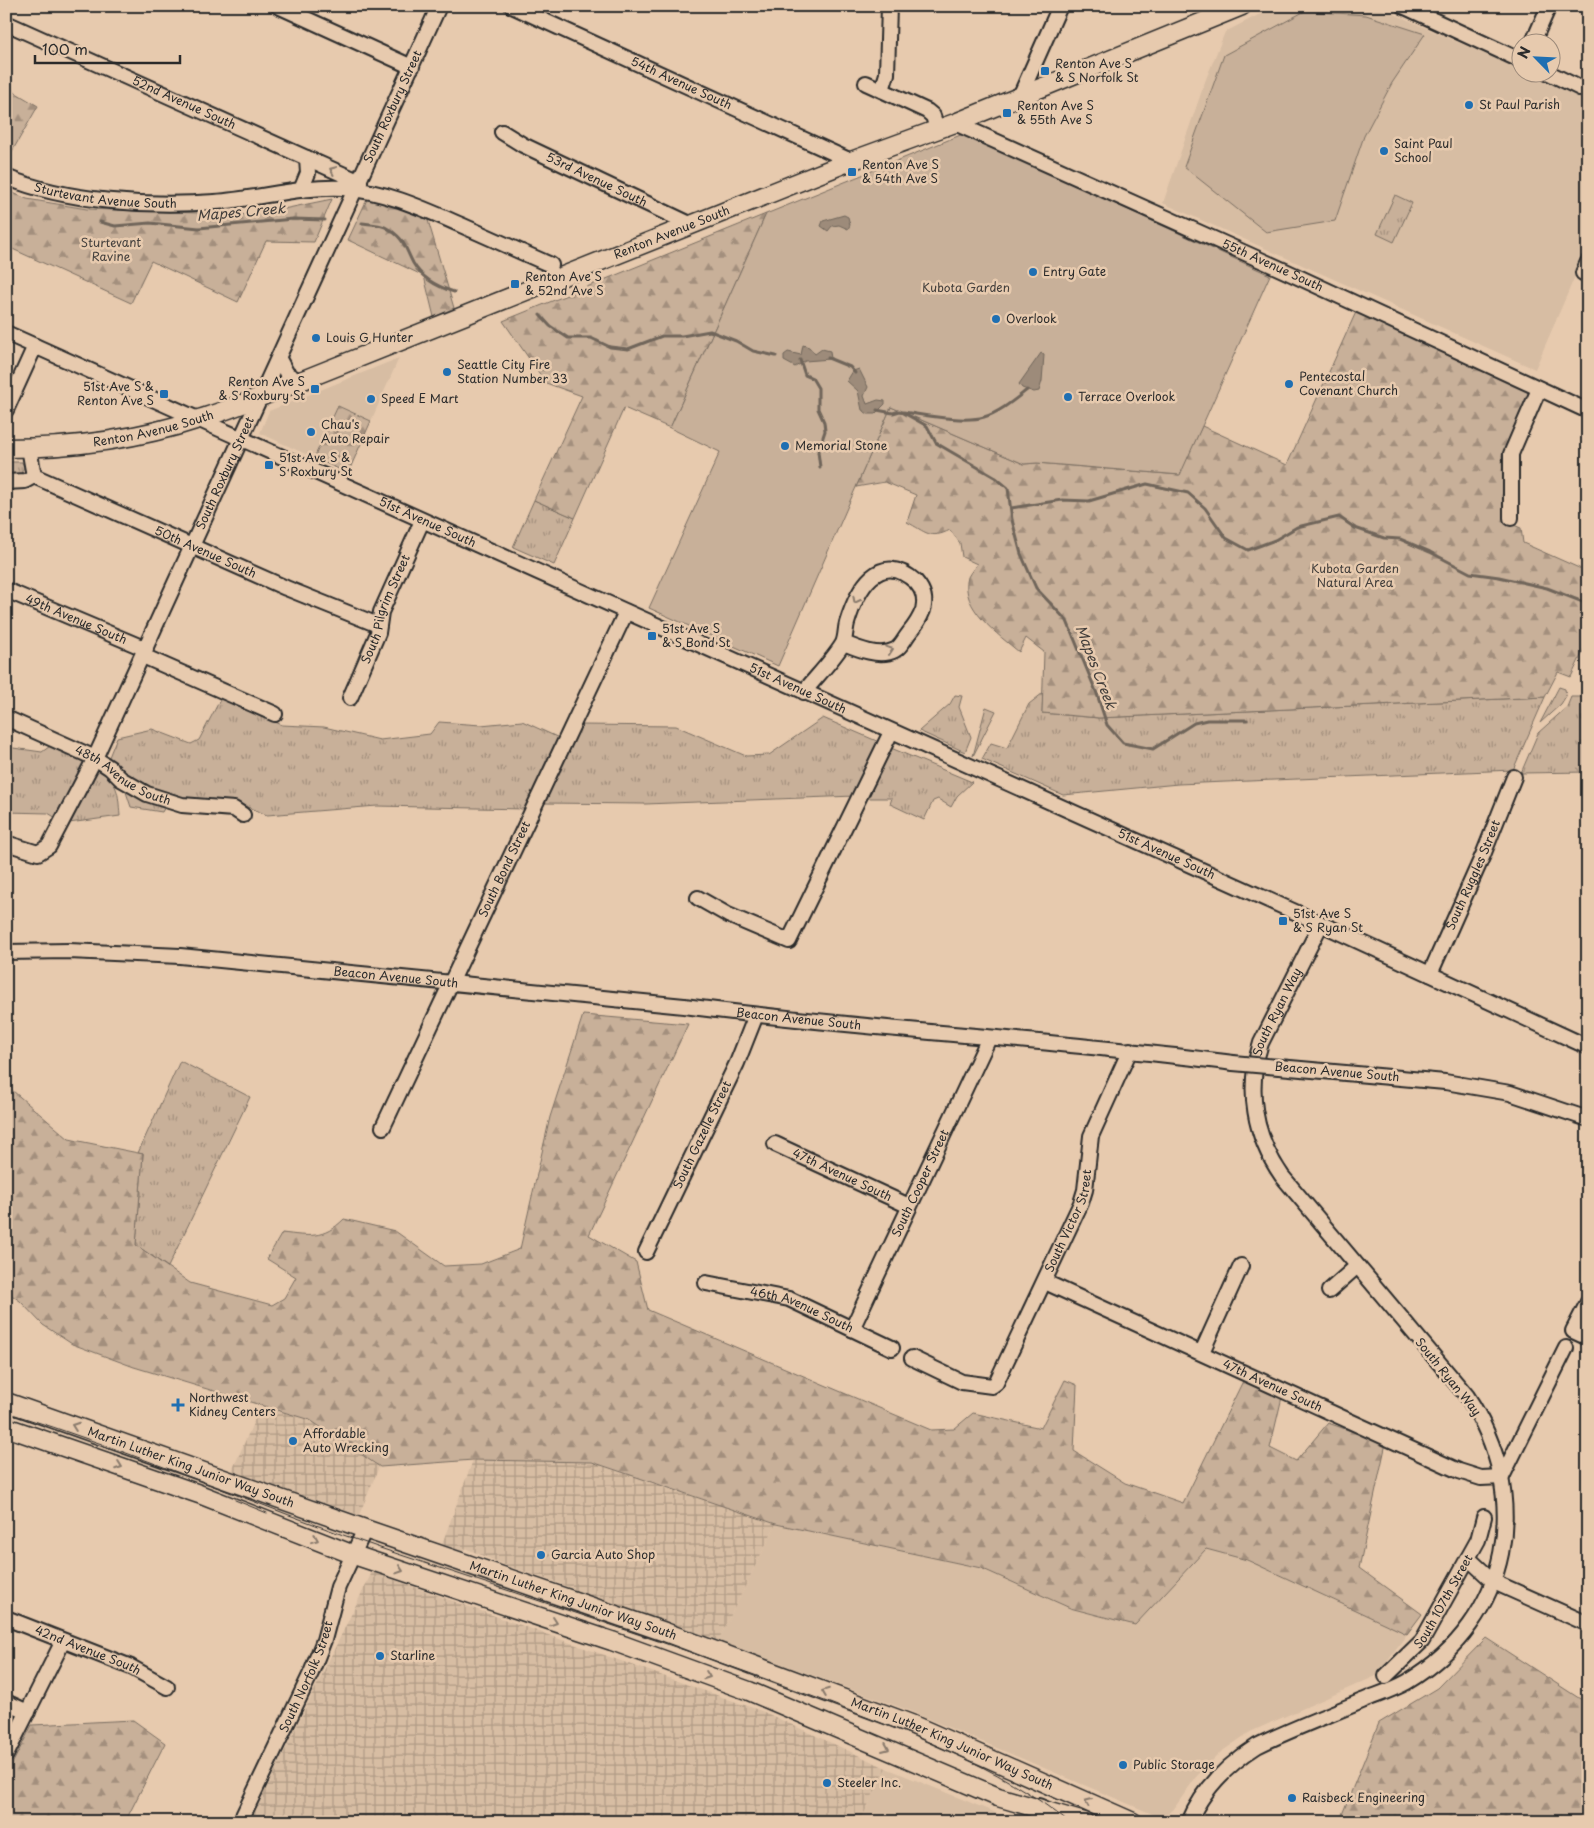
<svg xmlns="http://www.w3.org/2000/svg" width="1594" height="1828" font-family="'Playpen Sans',sans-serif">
	<defs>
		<pattern id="industrial-grid" width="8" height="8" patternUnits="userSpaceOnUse" patternTransform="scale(1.25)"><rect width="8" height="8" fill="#d7bda3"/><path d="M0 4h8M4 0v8" fill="none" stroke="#af9a85"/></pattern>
		<pattern id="grass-tufts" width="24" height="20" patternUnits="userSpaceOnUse" patternTransform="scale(1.25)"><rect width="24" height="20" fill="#c8b099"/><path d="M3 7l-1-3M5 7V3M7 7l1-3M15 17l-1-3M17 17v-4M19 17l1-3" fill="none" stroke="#a38f7d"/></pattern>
		<pattern id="forest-firs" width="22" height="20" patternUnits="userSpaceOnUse" patternTransform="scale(1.25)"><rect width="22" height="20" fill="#c8b099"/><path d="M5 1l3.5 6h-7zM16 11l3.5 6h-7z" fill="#a38f7d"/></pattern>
	</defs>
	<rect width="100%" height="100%" fill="#e7caae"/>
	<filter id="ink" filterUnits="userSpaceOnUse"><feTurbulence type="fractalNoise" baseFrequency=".02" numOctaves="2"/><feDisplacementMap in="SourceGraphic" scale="10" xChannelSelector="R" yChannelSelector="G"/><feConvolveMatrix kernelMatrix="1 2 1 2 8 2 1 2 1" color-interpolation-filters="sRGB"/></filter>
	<g filter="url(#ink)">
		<!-- built -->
		<g fill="#d7bda3">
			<path d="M1276,6H1376L1521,70L1522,72L1526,73L1588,100V246L1535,369L1163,203L1206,79L1225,32Z"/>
			<path d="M399,358L371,421L338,406L314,458L260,433L269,411Z"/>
			<path d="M776,1524L981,1568L1070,1608L1135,1624L1206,1549L1247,1560L1407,1634L1376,1676L1250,1732L1221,1752L1196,1777L1173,1810L1163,1816H1157L905,1709L718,1641Z"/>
			<path d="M886,1768L1018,1822H860Z"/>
		</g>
		<!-- industrial -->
		<g fill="url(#industrial-grid)">
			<path d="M261,1405L310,1420L379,1467L359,1515L232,1471Z"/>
			<path d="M473,1460L592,1462L776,1524L718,1641L568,1589L569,1587L502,1564L465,1548L463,1552L442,1544Z"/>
			<path d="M372,1572L764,1712L886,1768L860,1822H250Z"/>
		</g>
		<!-- grass -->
		<g fill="url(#grass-tufts)" stroke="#7a6e62">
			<path d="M1395,195L1412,203L1394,242L1377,234Z"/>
			<path d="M6,462H22L24,467L20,476L6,479Z"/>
			<path d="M534,500L575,518L554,565L513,547Z"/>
			<path d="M1559,687L1565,689L1566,696L1561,704L1540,723Z"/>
			<path d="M1043,693L1042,713L1099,718L1545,697L1513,770L1178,784L1063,795L982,759L991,743L1007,748L1029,704Z"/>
			<path d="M955,695L962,696L959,707L971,737L965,752L919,731L950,704Z"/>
			<path d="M1571,697H1588V772L1521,773L1538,733L1567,707Z"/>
			<path d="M221,698L282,725L324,727L380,740L430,734L439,722L481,725L522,721L559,738L525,809L377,806L267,815L240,804L192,801L147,789L107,762L117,737L152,729L191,744L199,740Z"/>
			<path d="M986,707L996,711L973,756Z"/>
			<path d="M823,718L879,742L855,796L645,804L543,803L581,725L676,726L746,756L769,755Z"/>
			<path d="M53,744L82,757L86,767L58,819L48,813L6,812V747L42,752Z"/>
			<path d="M891,748L972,782L957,796L951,807L938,799L933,801L924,820L890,804L892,798H868Z"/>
			<path d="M99,769C119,784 118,792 120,816L69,823L81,796Z"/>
			<path d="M125,789L166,805L162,812L131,807Z"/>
			<path d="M180,1061L250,1097L168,1267L136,1245L143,1154L138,1153Z"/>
		</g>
		<!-- forest -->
		<g fill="url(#forest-firs)" stroke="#7a6e62">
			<path d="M6,87L38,106L6,162Z"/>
			<path d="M6,190L27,199L87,209L254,215L332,199L314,242L266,241L238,302L151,261L131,303L6,246Z"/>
			<path d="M370,193L427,217L454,308L434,317L424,276L348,240Z"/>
			<path d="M766,214L670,428L624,408L575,518L534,500L582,396L546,383L503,321Z"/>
			<path d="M1356,312L1529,392L1502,455L1504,521L1521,528L1523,543L1588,572V641L1571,677L1558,672L1545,697L1099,718L1042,713L1044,652L1026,638L1019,652C999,635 959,608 968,577C970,573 974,568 977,564L962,557L960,543L950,530C930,540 926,532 907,522L916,495L885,482L856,487L891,407L1024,464L1037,463L1179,475L1202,426L1287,465Z"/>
			<path d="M338,406L371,421L348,473L314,458Z"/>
			<path d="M583,1015L688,1024L589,1235L636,1262L648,1310L931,1430L954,1429L973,1413L1041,1428L1065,1380L1077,1385L1074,1451L1125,1483L1183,1503L1244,1379L1282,1397L1270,1448L1296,1461L1328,1423L1386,1443L1359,1568L1422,1614L1407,1634L1247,1560L1206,1549L1135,1625L1070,1608L981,1568L776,1524L592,1462L473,1460L380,1467L310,1420L134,1367L72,1344L43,1325L20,1301L6,1291V1085L69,1139L143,1154L136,1245L190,1283L272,1305L284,1298L296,1277L267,1259L282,1233C309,1236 323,1240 344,1219L395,1231L444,1266L481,1264L520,1249L550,1117Z"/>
			<path d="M1486,1638L1588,1704V1822H1339L1379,1723L1437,1688Z"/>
			<path d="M133,1720L165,1743L125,1822L6,1820V1776L32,1725Z"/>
		</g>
		<!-- garden -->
		<g fill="#c8b099" stroke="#7a6e62">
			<path d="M1305,11L1366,15L1425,34L1392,83L1364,136L1335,221L1266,232L1184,167L1224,55Z"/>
			<path d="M963,134L1270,275L1180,475L1037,463L1024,464L891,407L778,666L649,608L720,452L670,428L766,214Z"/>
		</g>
		<!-- water -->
		<g fill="#9d8b7a" stroke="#6f655a">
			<path d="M844,215L848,217L850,225L848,229L839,225L832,226L828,231L821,226L823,221Z"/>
			<path d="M803,345L809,347L815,354L822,349L830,351L831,359L805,361L795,367L784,361V355L788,352L801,355Z"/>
			<path d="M1041,353L1044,355L1042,381L1039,391L1034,392L1022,388L1019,384Z"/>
			<path d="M859,369L868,387L864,396L867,404L878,400L885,401V404L875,414H868L862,410L858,391L847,381L853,371Z"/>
		</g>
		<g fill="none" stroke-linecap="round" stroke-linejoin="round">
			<!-- stream -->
			<g stroke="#6f655a" stroke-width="3">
				<path d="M100,222L115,226L150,223L199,228L293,219L325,220"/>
				<path d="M362,223C369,224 379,224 385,227C405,238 404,246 413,263C422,279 438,287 454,292"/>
				<path d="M540,315L550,326L568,338H591L610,347L628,349L662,336H682L710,331L736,341L753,351L776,356"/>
				<path d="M828,358L850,367L855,373"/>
				<path d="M800,360L805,375L812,378L818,388V409L824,422L825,431L818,452L820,467"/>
				<path d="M877,410L893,413L900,411L927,426L936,443L996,478L1008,488L1012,520L1021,554L1036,588L1067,621L1097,694L1107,725L1123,743L1153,749L1194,723L1207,720H1247"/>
				<path d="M903,412C925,415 964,423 984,417C1000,412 1014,400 1027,390"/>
				<path d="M1011,508L1062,500L1089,501L1147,484L1188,493L1205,508L1226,538L1248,550L1275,540L1297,527L1339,517L1355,528L1384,538L1400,539L1430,552L1470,573L1499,577L1547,588L1588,604"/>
			</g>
			<defs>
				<g id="minor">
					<path d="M278,6L412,67"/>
					<path id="s1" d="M512,6L851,161"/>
					<path d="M1403,6L1522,61"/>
					<path id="s2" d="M6,23L360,182"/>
					<path d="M1533,42L1549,6"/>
					<path d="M1547,72L1588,92"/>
					<path d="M866,83L927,111L933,116L937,129"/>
					<path d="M882,90L887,74L889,6"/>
					<path d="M1021,94L1060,6"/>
					<path id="s3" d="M955,123L1283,270L1588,411"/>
					<path id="s4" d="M502,132L523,145L692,225"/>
					<path id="s5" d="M6,177C65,202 151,207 215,202C258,199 300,186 343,188C385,191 422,208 461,225C491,238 521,252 551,265"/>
					<path d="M301,190L308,173L307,158"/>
					<path d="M1583,273L1588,262"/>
					<path id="s6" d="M6,333L1304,916L1588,1047"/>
					<path d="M279,359L287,374L299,381"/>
					<path d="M6,410L35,346"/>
					<path id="s7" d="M29,448L34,476L286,588L378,625"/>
					<path d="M6,482L25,481L34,476"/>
					<path d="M1511,518V454L1539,389"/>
					<path id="s8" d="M6,590L146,649"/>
					<path d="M143,656L275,714"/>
					<path d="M804,692C816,677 832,661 842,645C846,639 845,630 847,623C857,590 879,548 916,582C923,590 926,600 923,610C920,618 915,626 909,633C905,638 901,647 895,650C880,658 858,649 844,643"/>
					<path id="s9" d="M350,698L378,633L381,612L422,521"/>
					<path id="s10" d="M6,718L95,758L110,768L121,779L147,794L182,805L234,809L243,815"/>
					<path id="s11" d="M6,843L38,853L49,846L95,758L439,6"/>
					<path d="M698,898L728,915L789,941L891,732"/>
					<path id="s12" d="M6,952L69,951L180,956L684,1006C866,1030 1050,1039 1233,1063"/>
					<path id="s13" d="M1430,974L1483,855L1514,777"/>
					<path d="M1279,1067L1445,1082L1510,1093L1588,1119"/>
					<path id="s14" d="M383,1127L626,612"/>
					<path id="s15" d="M775,1144L909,1206"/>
					<path id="s16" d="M646,1252L737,1063L756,1015"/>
					<path id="s17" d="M1045,1282L1459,1471L1481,1478L1502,1477L1566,1348"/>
					<path id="s18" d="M706,1283L789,1299L892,1348"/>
					<path d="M1329,1291L1356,1267"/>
					<path d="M1588,1302L1573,1331L1588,1338"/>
					<path id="s19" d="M852,1329L989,1038"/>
					<path d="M1202,1352L1241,1266"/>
					<path id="s20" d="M912,1358L962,1382L992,1386L996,1383L1081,1203L1085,1190L1091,1136L1130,1050"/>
					<path d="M1468,1558L1494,1582L1588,1624"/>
					<path id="s21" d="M6,1618L131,1667L167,1687"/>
					<path id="s22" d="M1386,1676L1422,1641L1478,1540L1484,1517"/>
					<path d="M6,1702L28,1712"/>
					<path d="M6,1755L63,1641"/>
					<path id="s23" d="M240,1822L311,1673L324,1640L338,1587L365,1529"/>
					<path id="s24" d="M1189,1822C1203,1789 1227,1765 1257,1746C1291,1729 1327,1716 1362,1701C1376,1695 1393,1690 1407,1682C1512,1619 1533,1496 1467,1396L1282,1176C1254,1136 1246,1089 1261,1043L1321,924"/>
				</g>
				<g id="major">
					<path id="s25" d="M6,448C71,448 138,439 199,419C226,411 252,400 278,390L851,161L955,123L1242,6"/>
					<path id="s26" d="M6,1402L365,1529L665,1632L911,1724L1133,1822"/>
					<path d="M6,1427L199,1494L354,1555L612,1641L749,1691L998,1797L1084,1822"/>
				</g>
				<path id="highway" d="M1038,1809L1068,1822"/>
			</defs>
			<!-- minor casing -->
			<use href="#minor" stroke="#2b2b2b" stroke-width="18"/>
			<!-- major casing -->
			<use href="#major" stroke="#2b2b2b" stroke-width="21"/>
			<!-- highway casing -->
			<use href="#highway" stroke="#2b2b2b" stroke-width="24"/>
			<!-- minor -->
			<use href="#minor" stroke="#e7caae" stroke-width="14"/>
			<!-- major -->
			<use href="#major" stroke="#e7caae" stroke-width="18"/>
			<!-- highway -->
			<use href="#highway" stroke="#e7caae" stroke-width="20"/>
			<!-- tram -->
			<g stroke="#2b2b2b" stroke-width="1">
				<path d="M6,1412C134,1451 257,1506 383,1549C530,1598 677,1645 822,1700C904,1732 1000,1765 1068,1822"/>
				<path d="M235,1500L267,1513"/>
			</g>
			<defs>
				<path id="minor-bridge" d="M1233,1063L1279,1067"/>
			</defs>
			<!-- minor-bridge casing -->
			<use href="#minor-bridge" stroke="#2b2b2b" stroke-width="18" stroke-linecap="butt"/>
			<!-- minor-bridge -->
			<use href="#minor-bridge" stroke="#e7caae" stroke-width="14"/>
		</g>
		<!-- one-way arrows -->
		<defs><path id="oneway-chevron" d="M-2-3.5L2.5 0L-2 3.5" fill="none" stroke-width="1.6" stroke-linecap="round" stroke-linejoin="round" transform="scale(1.25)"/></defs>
		<g stroke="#897a6c">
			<use href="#oneway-chevron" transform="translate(333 170) rotate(-156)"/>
			<use href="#oneway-chevron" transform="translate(856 600) rotate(117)"/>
			<use href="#oneway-chevron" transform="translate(890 650) rotate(-18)"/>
			<use href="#oneway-chevron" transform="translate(75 1426) rotate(-160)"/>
			<use href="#oneway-chevron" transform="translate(119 1466) rotate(20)"/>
			<use href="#oneway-chevron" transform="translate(315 1539) rotate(22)"/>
			<use href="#oneway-chevron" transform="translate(400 1570) rotate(18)"/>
			<use href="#oneway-chevron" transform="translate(554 1622) rotate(19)"/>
			<use href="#oneway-chevron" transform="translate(707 1676) rotate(20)"/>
			<use href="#oneway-chevron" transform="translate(825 1692) rotate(-159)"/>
			<use href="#oneway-chevron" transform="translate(886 1748) rotate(23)"/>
			<use href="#oneway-chevron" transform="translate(1088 1802) rotate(-156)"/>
		</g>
	</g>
	<!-- markers -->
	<g fill="#1f6fb2" stroke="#e7caae" stroke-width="2">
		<rect x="1040" y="66" width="10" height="10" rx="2.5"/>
		<circle cx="1469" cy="105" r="5"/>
		<rect x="1002" y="108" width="10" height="10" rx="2.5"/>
		<circle cx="1384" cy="151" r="5"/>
		<rect x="847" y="167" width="10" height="10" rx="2.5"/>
		<circle cx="1033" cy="272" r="5"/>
		<rect x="510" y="279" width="10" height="10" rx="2.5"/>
		<circle cx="996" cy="319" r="5"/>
		<circle cx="316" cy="338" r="5"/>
		<circle cx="447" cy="372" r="5"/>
		<circle cx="1289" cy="384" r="5"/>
		<rect x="310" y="384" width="10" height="10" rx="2.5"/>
		<rect x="159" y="389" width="10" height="10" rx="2.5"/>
		<circle cx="1068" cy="397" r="5"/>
		<circle cx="371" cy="399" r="5"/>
		<circle cx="311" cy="432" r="5"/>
		<circle cx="785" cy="446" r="5"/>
		<rect x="264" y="460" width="10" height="10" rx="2.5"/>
		<rect x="647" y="631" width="10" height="10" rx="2.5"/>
		<rect x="1278" y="916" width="10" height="10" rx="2.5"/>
		<path d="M175.5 1397.5h5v5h5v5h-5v5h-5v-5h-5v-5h5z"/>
		<circle cx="293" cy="1441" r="5"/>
		<circle cx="541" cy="1555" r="5"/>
		<circle cx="380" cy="1656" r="5"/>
		<circle cx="1123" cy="1765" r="5"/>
		<circle cx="827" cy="1783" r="5"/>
		<circle cx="1292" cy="1798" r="5"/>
	</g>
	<g text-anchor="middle" stroke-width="5" stroke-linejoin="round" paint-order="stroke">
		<!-- poi labels -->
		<g font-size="12" fill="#2b2b2b" stroke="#e7caae" text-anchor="start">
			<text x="1055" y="68">Renton Ave S<tspan x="1055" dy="14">&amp; S Norfolk St</tspan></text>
			<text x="1479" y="109">St Paul Parish</text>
			<text x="1017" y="110">Renton Ave S<tspan x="1017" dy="14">&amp; 55th Ave S</tspan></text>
			<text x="1394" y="148">Saint Paul<tspan x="1394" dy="14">School</tspan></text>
			<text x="862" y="169">Renton Ave S<tspan x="862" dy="14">&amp; 54th Ave S</tspan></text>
			<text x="1043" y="276">Entry Gate</text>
			<text x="525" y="281">Renton Ave S<tspan x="525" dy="14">&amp; 52nd Ave S</tspan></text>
			<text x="1006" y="323">Overlook</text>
			<text x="326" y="342">Louis G Hunter</text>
			<text x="457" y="369">Seattle City Fire<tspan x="457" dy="14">Station Number 33</tspan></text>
			<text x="1299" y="381">Pentecostal<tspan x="1299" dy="14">Covenant Church</tspan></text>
			<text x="305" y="386" text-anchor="end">Renton Ave S<tspan x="305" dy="14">&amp; S Roxbury St</tspan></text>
			<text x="154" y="391" text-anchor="end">51st Ave S &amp;<tspan x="154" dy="14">Renton Ave S</tspan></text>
			<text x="1078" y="401">Terrace Overlook</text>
			<text x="381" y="403">Speed E Mart</text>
			<text x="321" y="429">Chau's<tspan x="321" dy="14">Auto Repair</tspan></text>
			<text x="795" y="450">Memorial Stone</text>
			<text x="279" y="462">51st Ave S &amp;<tspan x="279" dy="14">S Roxbury St</tspan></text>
			<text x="662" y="633">51st Ave S<tspan x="662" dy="14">&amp; S Bond St</tspan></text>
			<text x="1293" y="918">51st Ave S<tspan x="1293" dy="14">&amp; S Ryan St</tspan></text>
			<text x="189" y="1402">Northwest<tspan x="189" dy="14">Kidney Centers</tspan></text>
			<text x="303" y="1438">Affordable<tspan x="303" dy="14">Auto Wrecking</tspan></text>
			<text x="551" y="1559">Garcia Auto Shop</text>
			<text x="390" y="1660">Starline</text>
			<text x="1133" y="1769">Public Storage</text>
			<text x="837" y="1787">Steeler Inc.</text>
			<text x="1302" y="1802">Raisbeck Engineering</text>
		</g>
		<!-- street labels -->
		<g font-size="12" fill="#2b2b2b" stroke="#e7caae">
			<text dy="4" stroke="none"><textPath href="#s1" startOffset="186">54th Avenue South</textPath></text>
			<text dy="4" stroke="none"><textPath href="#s2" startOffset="195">52nd Avenue South</textPath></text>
			<text dy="4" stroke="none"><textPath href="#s11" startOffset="862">South Roxbury Street</textPath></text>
			<text dy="4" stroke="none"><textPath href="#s4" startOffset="106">53rd Avenue South</textPath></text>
			<text dy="4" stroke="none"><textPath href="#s5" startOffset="102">Sturtevant Avenue South</textPath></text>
			<text dy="4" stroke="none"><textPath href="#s25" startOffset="704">Renton Avenue South</textPath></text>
			<text dy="4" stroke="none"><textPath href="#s3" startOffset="348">55th Avenue South</textPath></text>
			<text dy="4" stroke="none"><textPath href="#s25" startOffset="149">Renton Avenue South</textPath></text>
			<text dy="4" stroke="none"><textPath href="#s11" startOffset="459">South Roxbury Street</textPath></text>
			<text dy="4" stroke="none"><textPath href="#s6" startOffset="462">51st Avenue South</textPath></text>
			<text dy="4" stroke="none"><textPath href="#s7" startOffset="216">50th Avenue South</textPath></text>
			<text dy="4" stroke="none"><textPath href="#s9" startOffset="96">South Pilgrim Street</textPath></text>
			<text dy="4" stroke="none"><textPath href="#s8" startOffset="76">49th Avenue South</textPath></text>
			<text dy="4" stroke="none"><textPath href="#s6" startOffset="868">51st Avenue South</textPath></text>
			<text dy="4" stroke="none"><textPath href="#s10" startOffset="131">48th Avenue South</textPath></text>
			<text dy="4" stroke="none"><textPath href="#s6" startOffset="1272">51st Avenue South</textPath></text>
			<text dy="4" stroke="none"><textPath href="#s14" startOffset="285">South Bond Street</textPath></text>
			<text dy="4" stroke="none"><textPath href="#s13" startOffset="108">South Ruggles Street</textPath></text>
			<text dy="4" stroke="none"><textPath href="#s12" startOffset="391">Beacon Avenue South</textPath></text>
			<text dy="4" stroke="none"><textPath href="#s24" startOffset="1058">South Ryan Way</textPath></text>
			<text dy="4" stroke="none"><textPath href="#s12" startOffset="796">Beacon Avenue South</textPath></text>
			<text transform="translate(1337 1072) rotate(5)" y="4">Beacon Avenue South</text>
			<text dy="4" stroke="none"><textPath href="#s16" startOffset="130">South Gazelle Street</textPath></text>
			<text dy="4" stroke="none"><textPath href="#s15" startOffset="74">47th Avenue South</textPath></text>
			<text dy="4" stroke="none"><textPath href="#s19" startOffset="161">South Cooper Street</textPath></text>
			<text dy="4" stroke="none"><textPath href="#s20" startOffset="269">South Victor Street</textPath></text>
			<text dy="4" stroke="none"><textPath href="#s18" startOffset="100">46th Avenue South</textPath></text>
			<text transform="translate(1448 1377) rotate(51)" y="4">South Ryan Way</text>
			<text dy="4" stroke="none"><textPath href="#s17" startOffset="250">47th Avenue South</textPath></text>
			<text dy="4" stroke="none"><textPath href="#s26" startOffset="196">Martin Luther King Junior Way South</textPath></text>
			<text dy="4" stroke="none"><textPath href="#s26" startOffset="601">Martin Luther King Junior Way South</textPath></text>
			<text dy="4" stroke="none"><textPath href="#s22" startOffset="95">South 107th Street</textPath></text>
			<text dy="4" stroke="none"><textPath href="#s21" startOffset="88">42nd Avenue South</textPath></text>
			<text dy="4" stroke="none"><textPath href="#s23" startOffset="160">South Norfolk Street</textPath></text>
			<text dy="4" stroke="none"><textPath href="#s26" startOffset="1006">Martin Luther King Junior Way South</textPath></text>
		</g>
		<!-- park labels -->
		<g font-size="12" fill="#433f3c" stroke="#e7caae">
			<text x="111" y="247">Sturtevant<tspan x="111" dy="14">Ravine</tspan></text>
			<text x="966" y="292">Kubota Garden</text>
			<text x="1355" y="573">Kubota Garden<tspan x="1355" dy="14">Natural Area</tspan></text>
		</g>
		<!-- water labels -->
		<g font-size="14" font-style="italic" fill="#423e3b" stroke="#e7caae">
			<text transform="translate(241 212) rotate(-5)" y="5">Mapes Creek</text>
			<text transform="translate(1096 667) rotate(69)" y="5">Mapes Creek</text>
		</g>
	</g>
	<!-- margin -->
	<rect width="1594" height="1828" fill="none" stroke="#e7caae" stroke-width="25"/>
	<rect x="12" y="12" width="1569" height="1803" fill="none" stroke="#2b2b2b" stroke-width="2" filter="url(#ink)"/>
	<!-- north arrow -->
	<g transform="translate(1536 58) rotate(294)"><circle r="24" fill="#e7caae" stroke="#9c8a7a"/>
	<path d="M0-4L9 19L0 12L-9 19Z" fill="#1f6fb2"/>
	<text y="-8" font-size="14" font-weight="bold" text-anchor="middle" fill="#2b2b2b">N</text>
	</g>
	<!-- scale -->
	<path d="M35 55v8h145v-8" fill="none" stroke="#2b2b2b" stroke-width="2.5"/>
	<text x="42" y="55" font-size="15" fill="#2b2b2b" stroke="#e7caae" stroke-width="4" paint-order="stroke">100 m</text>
</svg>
